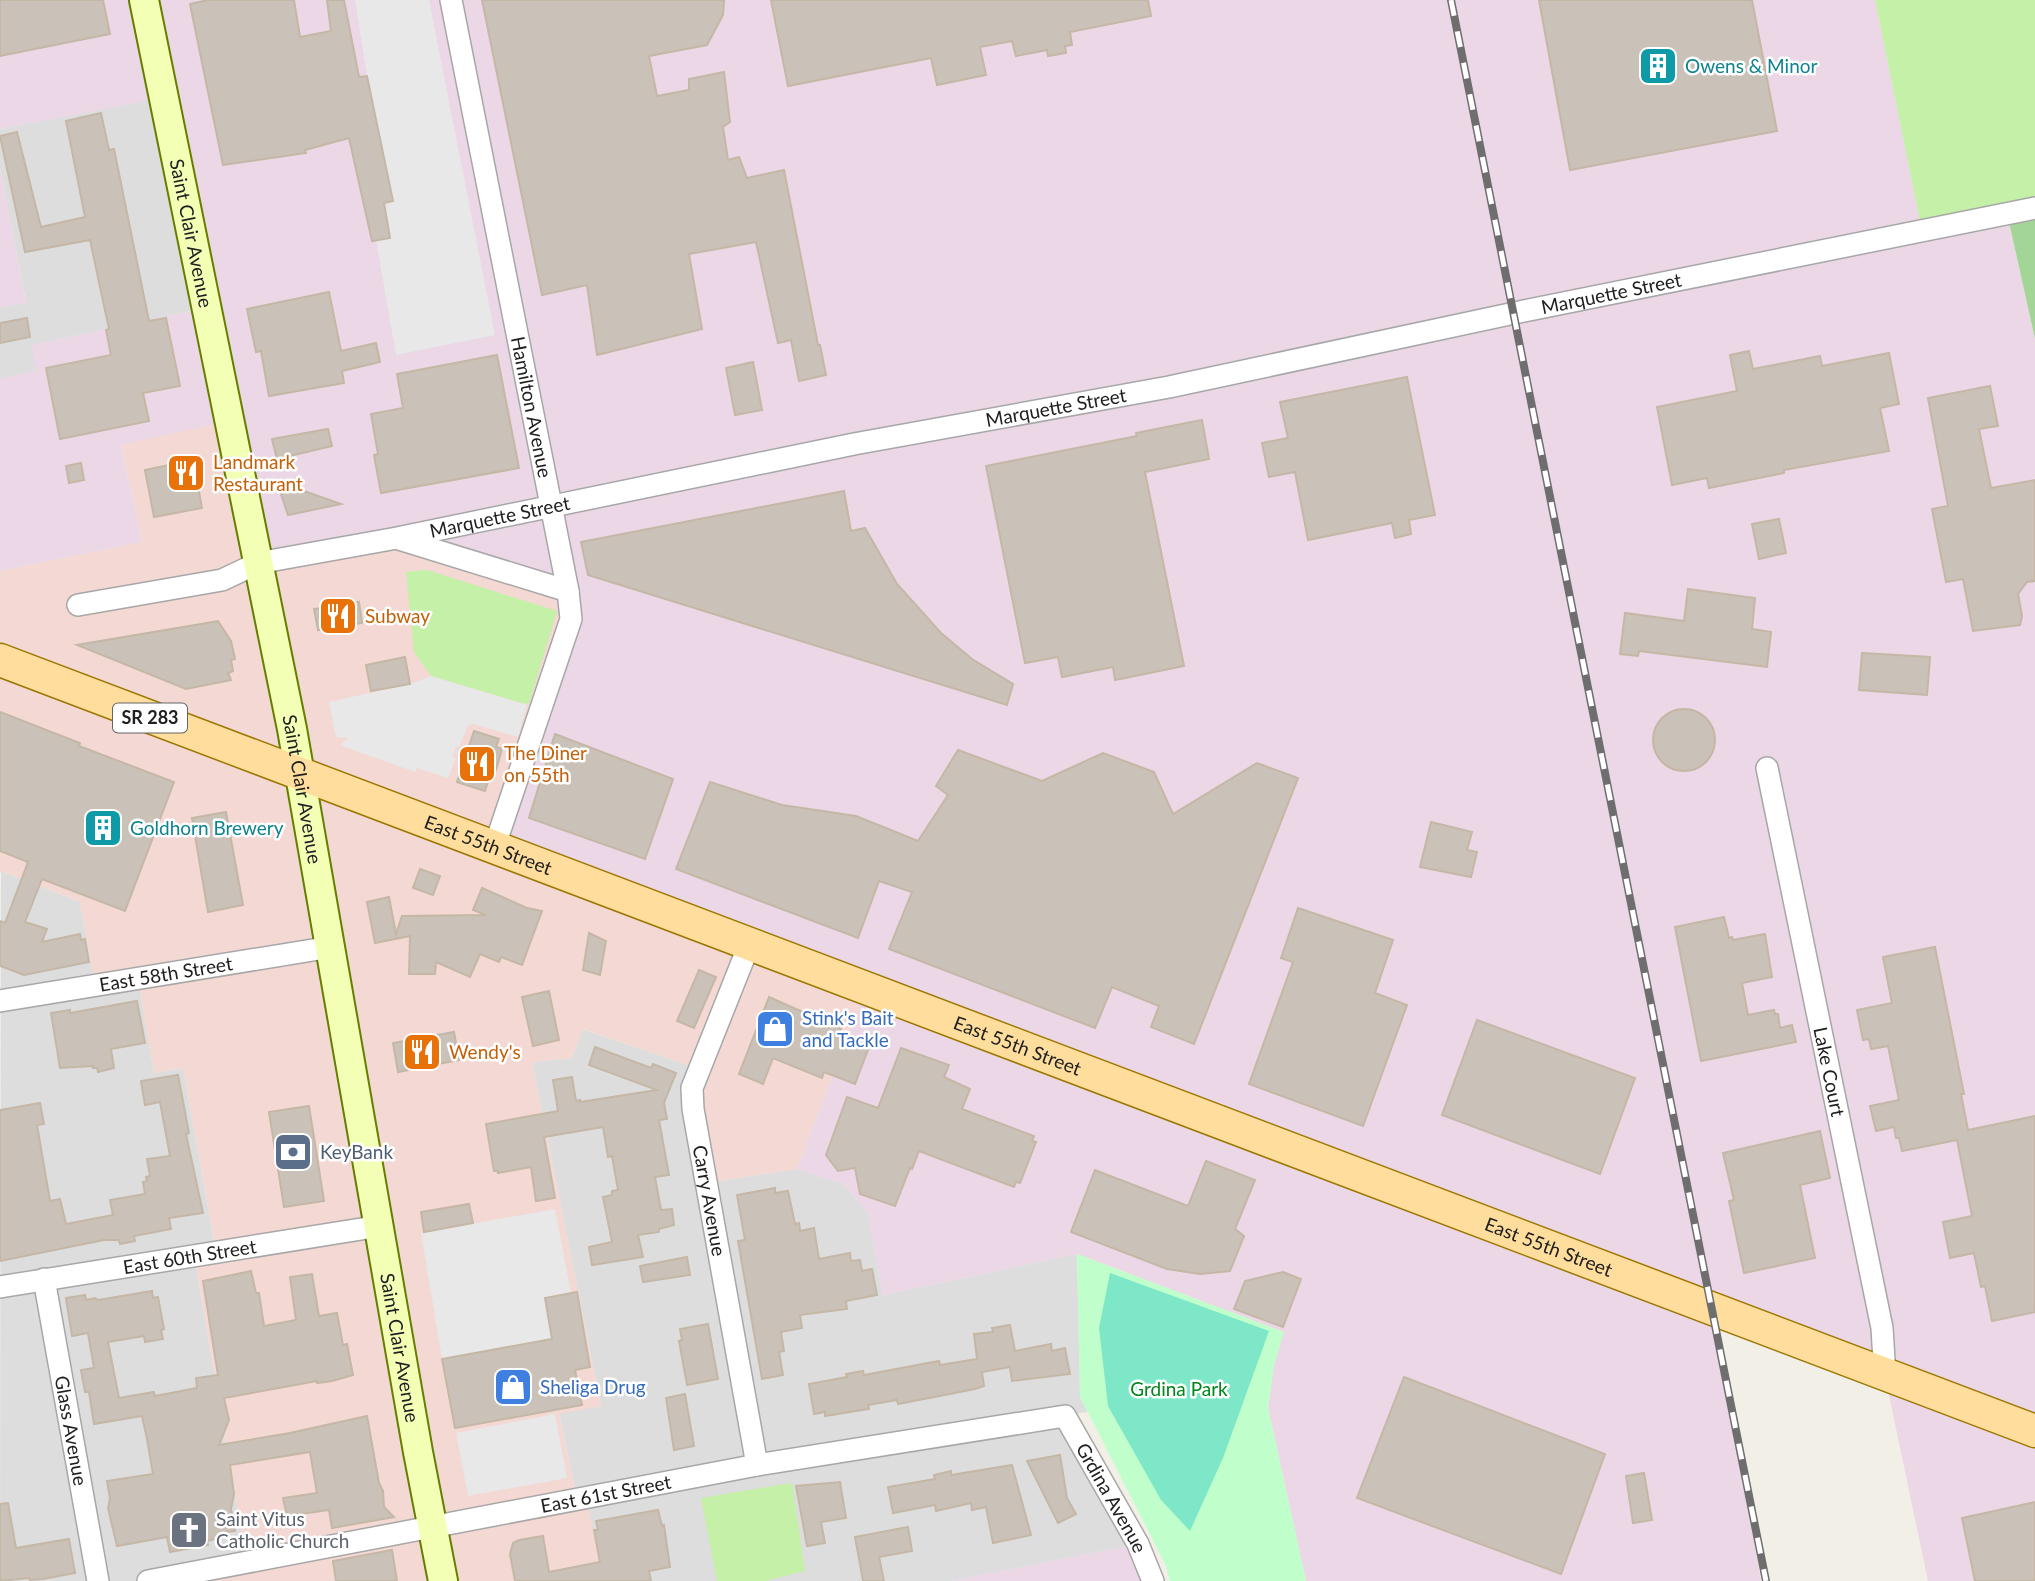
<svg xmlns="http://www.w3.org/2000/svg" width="2035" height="1581" font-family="Lato,sans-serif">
	<rect width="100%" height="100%" fill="#f1efe6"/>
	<!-- residential -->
	<g fill="#dedddd">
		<path d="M162,97L205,308L32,345L37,371L0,379V307L26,302L0,168V129Z"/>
		<path d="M1,871L80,902L95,986L138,979L154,1073L183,1068L216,1252L194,1256L247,1562L148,1581H0Z"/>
		<path d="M582,1029L699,1069L706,1183L797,1169L844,1184L868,1214L883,1295L1077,1254L1080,1397L1088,1412L1066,1415L1138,1544L952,1581H602L577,1498L559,1413L601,1406L532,1062L572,1058Z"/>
	</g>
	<!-- commercial -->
	<path fill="#f3d8d4" d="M229,421L397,538L568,591L866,989L797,1169L706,1183L699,1069L583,1029L572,1058L532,1062L601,1406L559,1414L577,1498L587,1496L602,1581H148L247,1562L194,1255L216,1251L183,1068L154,1073L138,979L95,986L80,902L1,871L0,873V571L142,542L121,444Z"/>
	<!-- industrial -->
	<g fill="#ebd7e5">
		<path d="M0,0H1875L1922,230L2007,213L2035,339V1581H1928L1885,1376L1716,1312L1717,1338L1761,1581H1306L1268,1408L1274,1365L1283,1332L1077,1254L883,1295L868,1214L844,1184L797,1169L866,989L494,848L571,619L568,591L397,538L258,563L229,421L121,445L142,542L0,571V379L36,370L31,345L205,308L162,98L0,129Z"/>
		<path d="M0,168L26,303L0,307Z"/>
		<path d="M1138,1544L1153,1581H952Z"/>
	</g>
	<!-- grass -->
	<g fill="#c4f0a7">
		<path d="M1875,0H2035V208L1922,231Z"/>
		<path d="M427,570L557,611L529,703L525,704L431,676L414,652L406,572Z"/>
		<path d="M792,1483L805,1571L765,1581H717L701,1498Z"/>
	</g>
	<!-- forest -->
	<path fill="#a3d597" d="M2035,208V339L2007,213Z"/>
	<!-- park -->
	<path fill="#c0ffcb" d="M1077,1254L1284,1332L1274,1365L1268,1408L1306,1581H1170L1166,1566L1080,1397Z"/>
	<!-- pitch -->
	<path fill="#7de7c8" d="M1110,1273L1269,1331L1223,1458L1190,1531L1161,1500L1108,1406L1099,1328Z"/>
	<!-- parking -->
	<g fill="#e8e8e8">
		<path d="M355,0H429L495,335L396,355L376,240L384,203L393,201L367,76Z"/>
		<path d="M431,676L527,705L518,737L473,724L468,725L459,747L456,746L453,757L456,758L448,778L417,768L415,772L340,745L349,738L336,737L329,702L410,684Z"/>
		<path d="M555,1209L571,1293L545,1298L552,1339L442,1359L421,1233Z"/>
		<path d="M555,1414L567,1478L468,1496L456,1433Z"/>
	</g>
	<!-- building -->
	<g fill="#cac2b8" stroke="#c5b7a6" stroke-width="2">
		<path d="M0,0H103L110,34L0,56Z"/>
		<path d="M208,0H294L300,37L331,31L327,0H344L359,77L367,76L393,201L384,203L390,238L372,241L349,138L305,150L306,153L223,165L190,4Z"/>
		<path d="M482,0H724L723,15L707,45L649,56L657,96L689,90V79L724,72L730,122L723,127L728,160L739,157L747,178L784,170L818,345H820L826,375L799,381L791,340L778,343L756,242L689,254L702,329L597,355L587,285L542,295Z"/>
		<path d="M771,0H1148L1151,16L1070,32L1072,45L1065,46L1066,53L1048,56L1047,50L1016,56L1012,41L980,47L986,75L937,85L931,58L788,86Z"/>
		<path d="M1539,0H1752L1777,131L1570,170Z"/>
		<path d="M101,113L109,150L114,149L149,321L166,318L180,386L143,393L149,421L60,439L46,368L111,355L106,330L109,329L90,240L25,252L0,136L17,132L41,227L85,217L66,121Z"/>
		<path d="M329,292L341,351L376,343L380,362L342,371L344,383L269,396L261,351L256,352L247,309Z"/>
		<path d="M27,318L30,337L0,343V323Z"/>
		<path d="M1749,351L1753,369L1820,356L1822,366L1889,353L1899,404L1880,408L1889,451L1784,470V473L1709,488L1707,478L1672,485L1657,407L1737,391L1730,355Z"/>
		<path d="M497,355L519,468L381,493L374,455L378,454L371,414L403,408L397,374Z"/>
		<path d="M753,362L762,410L735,415L726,368Z"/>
		<path d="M1407,377L1435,515L1409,520L1411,534L1395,538L1392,523L1308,540L1295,472L1269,477L1262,443L1288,438L1280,402Z"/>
		<path d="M1990,386L1998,426L1979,429L1991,488L2035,480V581L2027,582L2018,594L2022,616L2020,625L1973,631L1963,579L1946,582L1932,509L1948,506L1928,398Z"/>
		<path d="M1202,420L1209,459L1145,472L1184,666L1115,680L1113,667L1062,677L1058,657L1025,663L986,466L1137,436L1136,433Z"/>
		<path d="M328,429L332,446L277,459L272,439Z"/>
		<path d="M193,460L202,508L154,517L145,470Z"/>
		<path d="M81,463L84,480L69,483L66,466Z"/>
		<path d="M282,483L301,490L341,504L288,515L281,494L283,493Z"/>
		<path d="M844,491L851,531L865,528L897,584L941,633L972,659L1013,684L1007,705L588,575L581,542Z"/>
		<path d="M1779,519L1786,553L1759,559L1752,524Z"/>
		<path d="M1688,589L1755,598L1752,629L1771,632L1767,667L1639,651L1638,656L1620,654L1625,613L1684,621Z"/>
		<path d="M359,602L362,623L318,630L314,609Z"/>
		<path d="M218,621L231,641L235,659L231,660L233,671L228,673L231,680L186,689L77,645Z"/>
		<path d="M1862,653L1930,657L1927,695L1859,690Z"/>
		<path d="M405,657L410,684L371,691L366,665Z"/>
		<circle cx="1684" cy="740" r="31"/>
		<path d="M0,712L80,743L79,746L174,782L125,911L42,879L25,922L47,929L42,942L80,934L81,940L85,939L89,962L24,975L0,966V921L5,923L28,862L0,851Z"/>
		<path d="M474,731L499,739L496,747L502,749L496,770L492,769L485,791L457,782Z"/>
		<path d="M555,734L673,779L645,859L529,818Z"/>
		<path d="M958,750L1042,781L1103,753L1154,772L1173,814L1257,763L1298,778L1194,1044L1151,1027L1159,1006L1112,987L1095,1028L889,949L912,892L879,881L858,938L676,869L710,782L782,805L856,816L918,841L948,795L936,786Z"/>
		<path d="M226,812L243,905L208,912L192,818Z"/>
		<path d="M1431,822L1472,832L1467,850L1477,852L1471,877L1420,867Z"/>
		<path d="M420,869L440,876L433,895L413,888Z"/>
		<path d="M482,888L527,908L542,911L522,965L501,957L499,962L480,954L470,977L436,962L435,974H409L410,936L375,943L367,902L389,897L396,934L402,916L486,915L473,910Z"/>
		<path d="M1298,908L1393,940L1375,993L1407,1005L1363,1126L1249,1084L1293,962L1281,958Z"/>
		<path d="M1724,917L1729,938L1732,937L1733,940L1765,934L1772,977L1742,983L1748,1015L1774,1010L1775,1014H1778L1780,1028L1792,1025L1796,1042L1701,1061L1675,927Z"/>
		<path d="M589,933L606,941L600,975L583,970Z"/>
		<path d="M1935,947L1964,1094H1961L1968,1130L2035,1116V1312L1992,1321L1985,1286L1981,1287L1974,1253L1950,1258L1943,1222L1972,1216L1957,1140L1902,1151L1899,1138H1896L1894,1127L1876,1131L1870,1106L1899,1100L1888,1046L1871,1049L1869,1039L1863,1040L1857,1010L1892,1003L1883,957Z"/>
		<path d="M699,970L716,977L694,1028L677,1021Z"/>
		<path d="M549,991L559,1040L533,1046L522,997Z"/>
		<path d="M769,997L841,1029L839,1035L869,1047L855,1084L824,1072L822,1078L773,1058L763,1084L739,1074Z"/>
		<path d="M137,1001L145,1043L111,1049L114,1068L98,1072L97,1068H93V1066L60,1068L51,1013L70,1010V1013Z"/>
		<path d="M1477,1020L1635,1078L1600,1174L1442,1115Z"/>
		<path d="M454,1032L459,1060L398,1072L393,1043Z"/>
		<path d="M595,1047L651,1068L653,1064L676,1073L664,1103L667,1119L659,1120L669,1175L655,1177L661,1210L672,1209L674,1225L659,1229V1232L638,1235L643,1257L592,1265L589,1247L612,1242L603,1197L612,1195V1191L618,1190L612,1156L608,1157L603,1127L544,1137L555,1198L536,1201L531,1167L498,1173V1171H494L486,1124L558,1111L553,1080L572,1077L576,1101L580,1100V1102L657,1090L589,1065Z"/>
		<path d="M901,1048L949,1065L944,1077L970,1089L962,1109L1034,1136L1032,1141L1036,1142L1020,1183L1016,1182L1014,1187L919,1151L912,1169L910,1168L895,1206L860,1194L855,1168L838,1171L826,1155L847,1097L878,1108Z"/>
		<path d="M178,1075L189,1133L186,1134L203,1213L169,1218L171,1229L134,1236L135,1241L120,1244L119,1240H104L0,1261V1110L40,1103L44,1124L37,1125L50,1201L60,1199L66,1224L113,1215L110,1200L145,1194L143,1182L147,1181L146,1177L150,1176L147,1159L170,1156L160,1102L145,1105L141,1081Z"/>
		<path d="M309,1106L324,1201L284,1207L269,1112Z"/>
		<path d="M1820,1131L1830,1178L1800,1185L1815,1258L1744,1273L1729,1201L1734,1200L1723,1153Z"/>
		<path d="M1206,1161L1255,1180L1235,1229L1244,1236L1230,1271L1200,1274L1167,1269L1071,1232L1095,1170L1188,1206Z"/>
		<path d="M775,1188V1193L788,1191L795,1224L799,1223L800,1231L814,1228L819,1259L850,1253L851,1261L860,1260L862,1271L872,1269L877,1295L846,1301L847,1309L800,1315L802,1328L781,1332L784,1351L779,1352L783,1375L762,1379L738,1241L745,1240L737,1195Z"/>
		<path d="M469,1204L473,1223L424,1232L421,1212Z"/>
		<path d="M687,1257L690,1275L643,1282L640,1266Z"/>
		<path d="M251,1271L256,1293H259L264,1326L296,1320L290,1277L312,1274L319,1316L337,1313L343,1345L347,1344L353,1375L332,1381L317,1383V1381L224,1398L229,1420L219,1445L290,1433L367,1416L379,1483L383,1491L384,1507L394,1517L332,1528L329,1510L287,1516L283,1498L317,1493L310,1452L230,1465L234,1494L231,1509L235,1531L220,1533V1538L207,1541L208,1545L170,1552L167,1537L117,1546L108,1508L110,1498L107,1481L153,1474L147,1439L142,1416L94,1424L89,1392H85L81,1370L94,1368L88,1333L72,1336L66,1298L85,1295L86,1300L95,1298L98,1300L152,1291L153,1298L158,1297L164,1329L161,1330L163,1339L145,1342L144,1336L108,1342L119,1398L154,1392L155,1396L197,1388L196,1378L218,1375L203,1281Z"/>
		<path d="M1283,1272L1301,1279L1283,1327L1234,1309L1245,1281Z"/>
		<path d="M577,1292L590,1367L575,1370L582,1405L455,1428L442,1359L552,1339L545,1298Z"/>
		<path d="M708,1324L718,1379L687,1385L679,1341L682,1340L680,1329Z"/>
		<path d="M1010,1325L1015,1351L1051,1344L1052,1351L1065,1348L1070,1374L1012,1381L1010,1367L982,1372L984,1386L975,1389L898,1404L897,1400L868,1405L869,1409L825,1416V1412L814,1414L809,1384L847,1377L846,1374L863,1371L864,1375L939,1361L940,1365L977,1359L974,1334L993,1332L992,1328Z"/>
		<path d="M1404,1377L1605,1454L1561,1574L1357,1498Z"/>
		<path d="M685,1394L694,1446L674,1450L666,1398Z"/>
		<path d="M1060,1455L1067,1498L1076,1514L1058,1523L1027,1461Z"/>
		<path d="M1012,1465L1031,1535L993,1543L986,1507L972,1510L971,1503L936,1511L935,1505L893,1513L888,1487L935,1479L934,1475L951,1471V1475Z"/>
		<path d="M1644,1473L1652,1520L1633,1523L1626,1476Z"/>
		<path d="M840,1482L846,1518L821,1522L825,1543L807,1546L796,1486Z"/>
		<path d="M2035,1502V1581H1975L1962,1518Z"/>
		<path d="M8,1503L16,1548L69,1539L75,1573L43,1579L30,1580L29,1578L0,1581V1504Z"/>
		<path d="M658,1510L662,1526L664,1525L670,1567L649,1571L651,1581H515L510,1554L513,1543L519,1540L543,1536L549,1572L600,1562L594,1530H598L596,1521Z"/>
		<path d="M908,1527L912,1551L879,1557L884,1581H863L855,1537Z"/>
		<path d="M392,1550L397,1581H336L333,1561Z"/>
	</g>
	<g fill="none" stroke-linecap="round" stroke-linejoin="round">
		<defs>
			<g id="minor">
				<path id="s1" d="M451,0L568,591L571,619L494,848"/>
				<path d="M399,539L568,591"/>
				<path id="s2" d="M78,605L222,580L258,563L397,538L854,444L1169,387L1524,311L2035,208"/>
				<path id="s3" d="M1767,768L1882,1328L1885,1376"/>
				<path id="s4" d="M749,945L692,1088L693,1109L757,1465"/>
				<path id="s5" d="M0,1001L331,947"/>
				<path id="s6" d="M44,1279L98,1581"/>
				<path id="s7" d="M0,1287L380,1226"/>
				<path id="s8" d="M148,1581L757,1465L1065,1416L1138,1544L1153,1581"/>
			</g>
			<g id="secondary">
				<path id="s9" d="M144,0L292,729L418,1452L443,1581"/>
			</g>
			<g id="primary">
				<path id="s10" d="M0,660L2035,1431"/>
			</g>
		</defs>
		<!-- minor casing -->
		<use href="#minor" stroke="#a7a7a7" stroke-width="24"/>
		<!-- secondary casing -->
		<use href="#secondary" stroke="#657e00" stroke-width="32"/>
		<!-- primary casing -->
		<use href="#primary" stroke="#9c7700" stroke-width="35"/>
		<!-- minor -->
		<use href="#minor" stroke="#fff" stroke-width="21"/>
		<!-- secondary -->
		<use href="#secondary" stroke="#f4ffb6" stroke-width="28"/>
		<!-- primary -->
		<use href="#primary" stroke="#ffde9d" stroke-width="32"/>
		<defs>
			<path id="rail" d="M1451,0L1766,1581"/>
		</defs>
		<!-- rail casing -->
		<use href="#rail" stroke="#6e6e6e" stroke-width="8"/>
		<!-- rail -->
		<use href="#rail" stroke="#fff" stroke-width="5" stroke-dasharray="16" stroke-linecap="butt"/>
	</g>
	<!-- icons -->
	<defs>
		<symbol id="building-square" viewBox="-11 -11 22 22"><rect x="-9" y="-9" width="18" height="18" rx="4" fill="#0f9aa8" stroke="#fff"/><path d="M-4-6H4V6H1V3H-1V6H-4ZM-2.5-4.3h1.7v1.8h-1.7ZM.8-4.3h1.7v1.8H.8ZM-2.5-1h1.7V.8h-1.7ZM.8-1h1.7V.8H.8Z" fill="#fff"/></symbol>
		<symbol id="restaurant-square" viewBox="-11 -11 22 22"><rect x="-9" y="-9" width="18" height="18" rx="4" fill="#e8710a" stroke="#fff"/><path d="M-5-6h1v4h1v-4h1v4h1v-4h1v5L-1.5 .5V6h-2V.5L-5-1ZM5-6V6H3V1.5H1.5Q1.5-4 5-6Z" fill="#fff"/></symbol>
		<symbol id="shop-square" viewBox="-11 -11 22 22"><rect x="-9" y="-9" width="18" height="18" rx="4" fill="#3f7fe0" stroke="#fff"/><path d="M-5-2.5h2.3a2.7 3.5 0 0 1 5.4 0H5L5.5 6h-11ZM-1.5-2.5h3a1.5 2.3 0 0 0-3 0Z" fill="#fff"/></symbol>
		<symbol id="bank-square" viewBox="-11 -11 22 22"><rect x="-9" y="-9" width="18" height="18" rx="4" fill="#5c6f8a" stroke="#fff"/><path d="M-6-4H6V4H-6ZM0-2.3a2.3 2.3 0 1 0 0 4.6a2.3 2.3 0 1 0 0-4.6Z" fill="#fff"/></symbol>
		<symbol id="church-square" viewBox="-11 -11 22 22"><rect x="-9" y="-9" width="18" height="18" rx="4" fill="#6b7280" stroke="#fff"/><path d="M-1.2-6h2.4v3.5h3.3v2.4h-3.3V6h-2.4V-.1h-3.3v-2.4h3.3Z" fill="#fff"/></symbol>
	</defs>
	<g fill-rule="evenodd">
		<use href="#building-square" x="1636" y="44" width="44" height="44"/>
		<use href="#restaurant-square" x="164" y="451" width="44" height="44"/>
		<use href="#restaurant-square" x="316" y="594" width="44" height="44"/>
		<use href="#restaurant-square" x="455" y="742" width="44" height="44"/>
		<use href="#building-square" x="81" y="806" width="44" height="44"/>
		<use href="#shop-square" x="753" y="1007" width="44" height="44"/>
		<use href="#restaurant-square" x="400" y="1030" width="44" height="44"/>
		<use href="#bank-square" x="271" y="1130" width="44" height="44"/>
		<use href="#shop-square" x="491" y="1365" width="44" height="44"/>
		<use href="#church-square" x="167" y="1508" width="44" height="44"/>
	</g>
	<g text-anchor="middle" stroke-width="5" stroke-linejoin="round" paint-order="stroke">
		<!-- shield labels -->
		<rect fill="#fff" stroke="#636363" stroke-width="2" x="113" y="703.5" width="74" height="29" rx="5"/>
		<g font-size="18" font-weight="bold" fill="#202020">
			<text x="150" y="724">SR 283</text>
		</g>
		<!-- culture labels -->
		<g font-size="19" fill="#0d838f" stroke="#fff" text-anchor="start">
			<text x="1685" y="73">Owens &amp; Minor</text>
			<text x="130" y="835">Goldhorn Brewery</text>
		</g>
		<!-- street labels -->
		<g font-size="19" fill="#202020" stroke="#fff">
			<text dy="7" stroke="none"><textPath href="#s9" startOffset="238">Saint Clair Avenue</textPath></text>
			<text dy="7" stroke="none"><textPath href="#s2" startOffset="1566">Marquette Street</textPath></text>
			<text dy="7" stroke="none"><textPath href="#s1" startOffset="415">Hamilton Avenue</textPath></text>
			<text dy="7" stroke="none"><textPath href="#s2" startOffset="999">Marquette Street</textPath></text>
			<text dy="7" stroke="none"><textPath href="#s2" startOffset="432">Marquette Street</textPath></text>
			<text dy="7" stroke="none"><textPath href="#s9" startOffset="805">Saint Clair Avenue</textPath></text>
			<text dy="7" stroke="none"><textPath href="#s10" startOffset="522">East 55th Street</textPath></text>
			<text dy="7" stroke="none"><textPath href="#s5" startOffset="168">East 58th Street</textPath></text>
			<text dy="7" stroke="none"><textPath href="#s10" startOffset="1088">East 55th Street</textPath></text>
			<text dy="7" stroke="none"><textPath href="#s3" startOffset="310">Lake Court</textPath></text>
			<text dy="7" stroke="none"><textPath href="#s4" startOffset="268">Carry Avenue</textPath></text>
			<text dy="7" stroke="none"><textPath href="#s10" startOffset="1656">East 55th Street</textPath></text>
			<text dy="7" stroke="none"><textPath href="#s7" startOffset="192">East 60th Street</textPath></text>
			<text dy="7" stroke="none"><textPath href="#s9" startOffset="1372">Saint Clair Avenue</textPath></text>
			<text dy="7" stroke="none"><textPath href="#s6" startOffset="154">Glass Avenue</textPath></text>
			<text dy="7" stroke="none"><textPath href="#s8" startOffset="466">East 61st Street</textPath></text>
			<text dy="7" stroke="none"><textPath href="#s8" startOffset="1026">Grdina Avenue</textPath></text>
		</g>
		<!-- food labels -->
		<g font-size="19" fill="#c56008" stroke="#fff" text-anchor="start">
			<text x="213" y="469">Landmark<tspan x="213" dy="22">Restaurant</tspan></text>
			<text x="365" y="623">Subway</text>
			<text x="504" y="760">The Diner<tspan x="504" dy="22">on 55th</tspan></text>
			<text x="449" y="1059">Wendy's</text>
		</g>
		<!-- shop labels -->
		<g font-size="19" fill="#366cbe" stroke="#fff" text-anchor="start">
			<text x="802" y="1025">Stink's Bait<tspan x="802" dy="22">and Tackle</tspan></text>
			<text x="540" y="1394">Sheliga Drug</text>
		</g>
		<!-- service labels -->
		<g font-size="19" fill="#4e5e75" stroke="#fff" text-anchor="start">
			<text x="320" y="1159">KeyBank</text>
		</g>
		<!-- park labels -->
		<g font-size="19" fill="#02851a" stroke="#fff">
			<text x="1179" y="1396">Grdina Park</text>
		</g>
		<!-- worship labels -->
		<g font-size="19" fill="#5b616d" stroke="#fff" text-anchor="start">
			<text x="216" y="1526">Saint Vitus<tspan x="216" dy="22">Catholic Church</tspan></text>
		</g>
	</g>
</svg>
